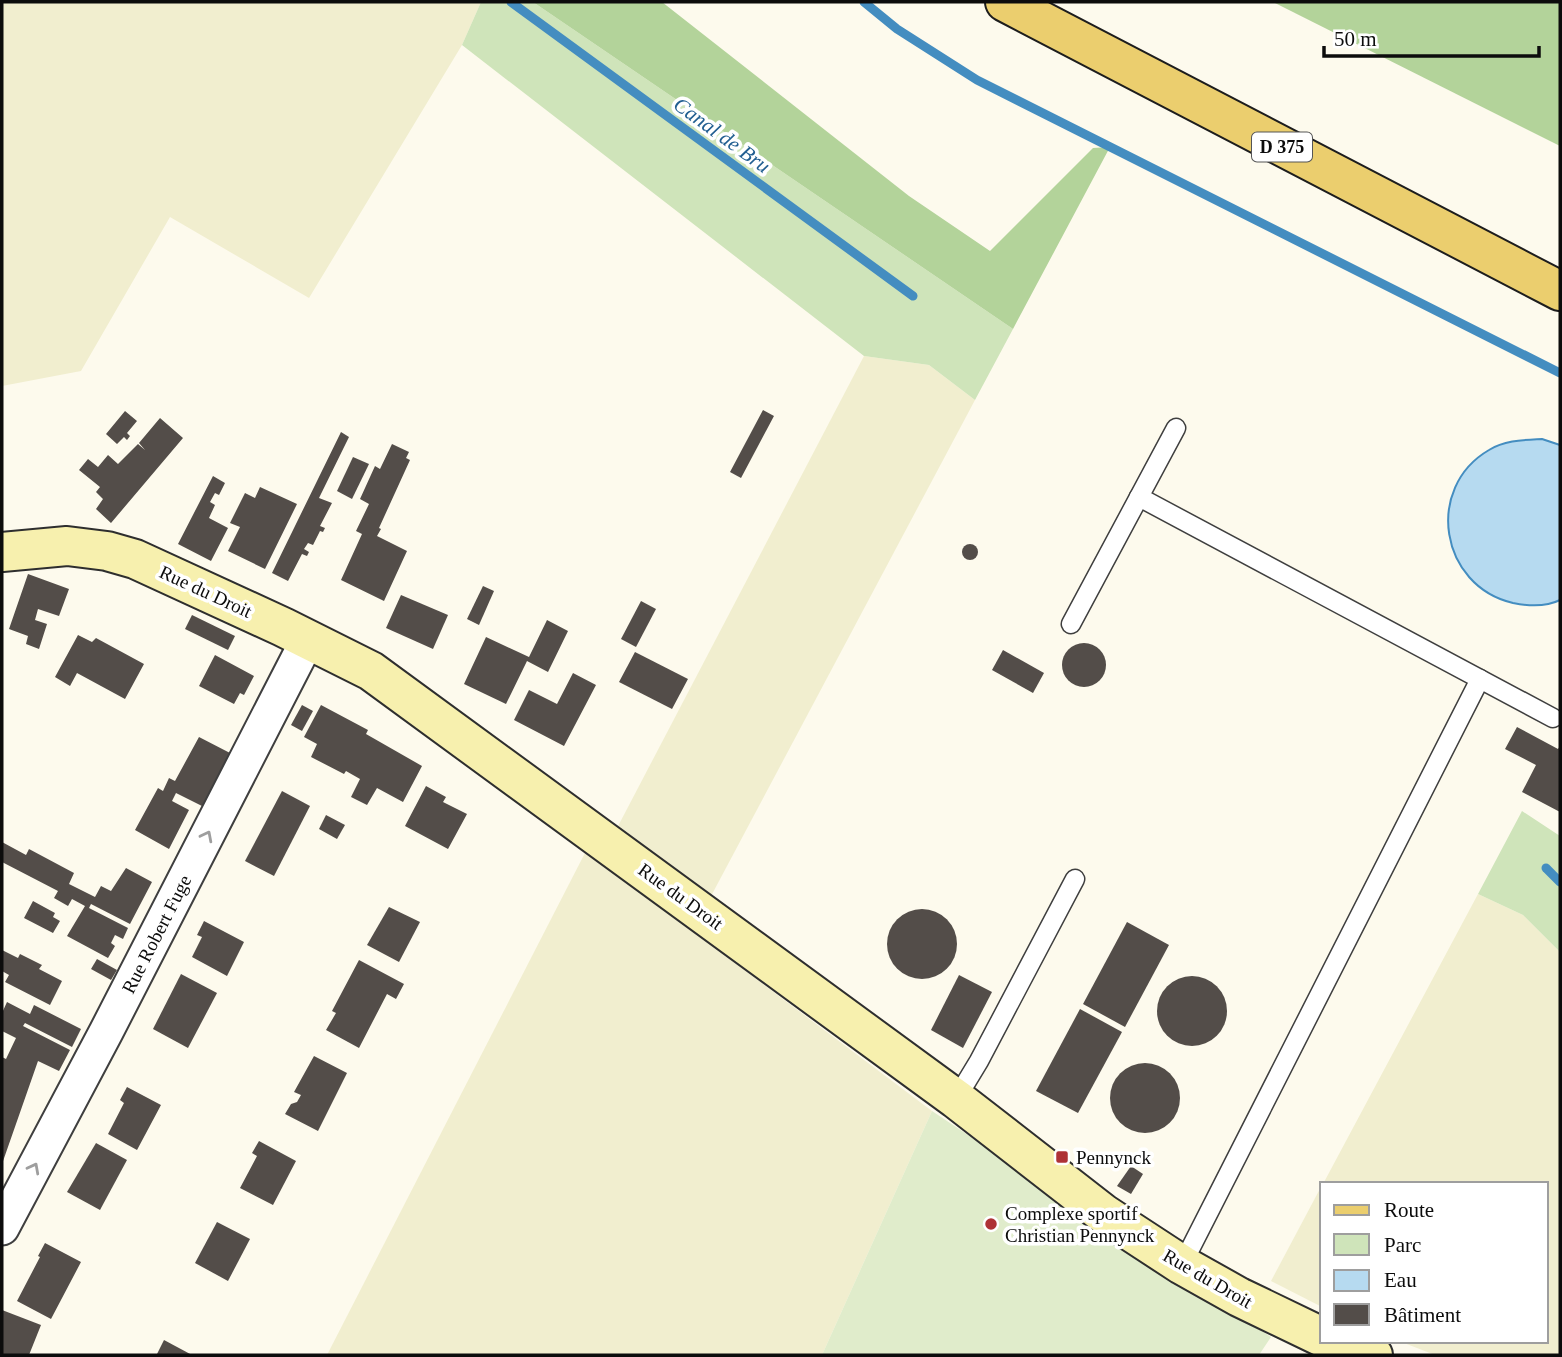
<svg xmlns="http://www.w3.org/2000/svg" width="1562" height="1357" font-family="'Times New Roman',serif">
	<rect width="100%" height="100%" fill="#fdfaed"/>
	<!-- farmland -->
	<g fill="#f1eecf">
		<path d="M2,2H481L462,45L309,298L170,217L81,371L2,386Z"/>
		<path d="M864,356L929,365L975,400L710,898L616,830Z"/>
		<path d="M586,851L932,1111L822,1355H327Z"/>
		<path d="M1478,894L1523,915L1560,952V1355H1435L1399,1341H1546V1184H1323Z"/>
		<path d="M1322,1185V1307L1271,1281Z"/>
	</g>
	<!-- green -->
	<g fill="#cfe4ba">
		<path d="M481,2H533L1013,329L975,400L929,365L864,356L462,45Z"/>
		<path d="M1522,811L1560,836V952L1523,915L1478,894Z"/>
	</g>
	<!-- forest -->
	<g fill="#b3d39a">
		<path d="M533,2H662L909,196L990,251L1093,148L1110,147L1013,329Z"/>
		<path d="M1273,2H1560V146Z"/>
	</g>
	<!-- pitch -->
	<path fill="#e0eccb" d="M932,1111L1271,1337L1259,1355H822Z"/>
	<!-- water -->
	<path fill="#b6daf0" stroke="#448dc0" stroke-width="2" d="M1542,439L1560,445V600C1546,607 1528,606 1513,603C1440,586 1424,488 1489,450C1505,440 1524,440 1542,439Z"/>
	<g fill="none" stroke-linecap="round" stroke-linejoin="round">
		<!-- stream -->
		<g stroke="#448dc0" stroke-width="9">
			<path d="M511,2L913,296"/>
			<path d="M864,2L897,29L977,80L1560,373"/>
			<path d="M1546,868L1560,882"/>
		</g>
	</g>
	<!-- building -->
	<g fill="#534d49">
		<path d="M763,410L774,416L741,478L730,472Z"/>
		<path d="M125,411L137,421L127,433L130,436L127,440L124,437L117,444L106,434Z"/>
		<path d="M160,418L183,438L111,523L96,509L103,499L96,492L100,487L79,470L88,459L98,467L108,455L118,464L138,444L145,450L139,443Z"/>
		<path d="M341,432L349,437L319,498L332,503L320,526L325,528L323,532L320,531L313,545L308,543L304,549L309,552L307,556L302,554L288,581L272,573Z"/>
		<path d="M392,444L409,452L406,458L410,460L379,528L381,529L377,536L407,551L384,601L341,580L362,534L356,531L369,504L360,499L375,466L380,469Z"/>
		<path d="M353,457L369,464L352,499L337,491Z"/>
		<path d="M213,476L225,483L219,495L215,493L210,502L215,505L209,518L228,528L211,561L178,544Z"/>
		<path d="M260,487L297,504L265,569L228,551L240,527L230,523L245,493L255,498Z"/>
		<circle cx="970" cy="552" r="8"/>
		<path d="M28,574L69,589L59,616L38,609L35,620L47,624L39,649L26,644L28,636L9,629Z"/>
		<path d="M483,586L494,591L479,625L467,619Z"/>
		<path d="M401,595L448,615L433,649L386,628Z"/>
		<path d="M641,601L656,609L636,647L621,639Z"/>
		<path d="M192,615L235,636L228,650L185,629Z"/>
		<path d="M547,620L568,631L548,672L527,661L506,704L464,684L486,637L529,657Z"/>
		<path d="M78,635L92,642L96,638L144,664L125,699L77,673L70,686L55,677Z"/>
		<circle cx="1084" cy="665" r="22"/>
		<path d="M1003,650L1044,673L1033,693L992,670Z"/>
		<path d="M635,652L688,679L672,709L619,682Z"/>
		<path d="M215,655L254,676L244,695L240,693L234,704L199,686Z"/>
		<path d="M573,673L596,685L564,746L514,720L529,690L557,704Z"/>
		<path d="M302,705L313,711L302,731L291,725Z"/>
		<path d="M321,705L368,730L366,734L422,766L403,802L377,788L367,805L351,797L360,779L346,771L344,774L311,757L317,744L304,737Z"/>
		<path d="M1517,727L1558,749L1560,746V812L1522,792L1536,765L1505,749Z"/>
		<path d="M199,737L230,753L204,807L176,793L172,801L189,810L169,849L135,830L158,788L163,791L169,778L175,781Z"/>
		<path d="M426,786L446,797L443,802L467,814L448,849L405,826Z"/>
		<path d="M282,791L310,806L274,876L245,861Z"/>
		<path d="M326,815L345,825L337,839L319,829Z"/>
		<path d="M2,842L26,855L29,849L74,873L69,884L95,897L101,886L111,891L126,868L152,882L130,924L91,904L89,908L128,928L123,939L115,935L111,943L115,946L108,958L67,936L85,906L72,899L68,906L54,898L58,891L2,862Z"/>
		<path d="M33,901L55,913L53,917L60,921L53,933L24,918Z"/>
		<path d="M389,907L420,922L399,962L367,945Z"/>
		<circle cx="922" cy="944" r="35"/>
		<path d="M204,921L244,942L227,976L192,957L202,937L197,935Z"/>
		<path d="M1127,922L1169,945L1125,1027L1083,1004Z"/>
		<path d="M2,950L18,958L20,954L42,965L39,969L62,981L50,1005L5,982L9,975L2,971Z"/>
		<path d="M97,959L117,970L111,980L91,969Z"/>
		<path d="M359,960L404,984L396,999L387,994L359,1048L326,1030L336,1013L332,1011Z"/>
		<path d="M181,974L217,993L188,1048L153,1029Z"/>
		<path d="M959,975L992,992L963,1048L931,1030Z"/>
		<circle cx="1192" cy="1011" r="35"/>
		<path d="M7,1002L30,1014L34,1005L81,1029L72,1047L25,1023L23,1026L70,1050L59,1071L38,1061L2,1164V1057L6,1059L16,1038L2,1031V1013Z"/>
		<path d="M1080,1009L1122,1032L1078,1113L1036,1091Z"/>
		<path d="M314,1056L347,1073L318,1131L285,1114L291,1104L297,1102L301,1095L294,1092Z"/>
		<circle cx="1145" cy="1098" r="35"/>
		<path d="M127,1087L161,1105L137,1150L108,1134L124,1103L120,1100Z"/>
		<path d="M259,1141L296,1161L273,1205L240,1188L257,1156L252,1153Z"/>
		<path d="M96,1143L127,1160L100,1210L67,1192Z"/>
		<path d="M1131,1166L1143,1174L1131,1194L1117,1186Z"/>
		<path d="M217,1222L250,1239L228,1281L195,1263Z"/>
		<path d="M45,1243L81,1262L51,1319L17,1301L40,1257L38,1256Z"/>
		<path d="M2,1310L41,1325L29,1355H2Z"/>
		<path d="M164,1340L192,1355H159L157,1354Z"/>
	</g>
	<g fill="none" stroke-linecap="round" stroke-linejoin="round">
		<defs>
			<g id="lane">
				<path d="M1139,497L1553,718"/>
				<path d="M1071,624L1176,428"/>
				<path d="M956,1099L979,1061L1075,879"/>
				<path d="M1182,1265L1480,679"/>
			</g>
			<path id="street" d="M2,1228L106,1032L308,639"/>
			<g id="secondary">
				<path d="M2,552L67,546L107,551L135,559L283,627L371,671L956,1099L1104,1214L1182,1265L1239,1297L1322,1337"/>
				<path d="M1332,1341L1373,1355"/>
			</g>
			<path id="primary" d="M1005,2L1560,291"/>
		</defs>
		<!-- lane casing -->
		<use href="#lane" stroke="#3f3f3f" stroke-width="21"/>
		<!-- street casing -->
		<use href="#street" stroke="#3f3f3f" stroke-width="37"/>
		<!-- secondary casing -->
		<use href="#secondary" stroke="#2e2e2e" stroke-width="42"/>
		<!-- primary casing -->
		<use href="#primary" stroke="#1d1d1d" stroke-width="42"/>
		<!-- lane -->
		<use href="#lane" stroke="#fff" stroke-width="18"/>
		<!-- street -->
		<use href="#street" stroke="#fff" stroke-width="33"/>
		<!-- secondary -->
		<use href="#secondary" stroke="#f7f0ae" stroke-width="38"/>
		<!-- primary -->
		<use href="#primary" stroke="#ebce6e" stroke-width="38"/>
	</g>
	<!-- one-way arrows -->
	<defs><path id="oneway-chevron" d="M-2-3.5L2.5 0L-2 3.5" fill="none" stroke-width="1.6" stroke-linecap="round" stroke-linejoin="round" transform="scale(1.75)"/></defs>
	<g stroke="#9e9e9e">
		<use href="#oneway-chevron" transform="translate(207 836) rotate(-63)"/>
		<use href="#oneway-chevron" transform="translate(34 1168) rotate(-62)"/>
	</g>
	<!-- markers -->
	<g fill="#ae3236" stroke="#fff" stroke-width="2.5">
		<rect x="1055" y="1150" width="14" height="14" rx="3.5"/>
		<circle cx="991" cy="1224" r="7"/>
	</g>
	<g text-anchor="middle" stroke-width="7" stroke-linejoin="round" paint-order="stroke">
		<!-- shield labels -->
		<rect fill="#fff" stroke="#555" stroke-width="2" x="1252" y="132.5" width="60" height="29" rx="5"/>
		<g font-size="18" font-weight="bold" fill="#0c0c0c">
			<text x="1282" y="153">D 375</text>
		</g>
		<!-- street labels -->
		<g font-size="19" fill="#0c0c0c" stroke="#fff">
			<text transform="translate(206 591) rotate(25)" y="7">Rue du Droit</text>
			<text transform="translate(681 896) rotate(36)" y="7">Rue du Droit</text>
			<text transform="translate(156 934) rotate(-63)" y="7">Rue Robert Fuge</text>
			<text transform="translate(1208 1278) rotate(30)" y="7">Rue du Droit</text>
		</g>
		<!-- poi labels -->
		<g font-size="19" fill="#0c0c0c" stroke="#fff" text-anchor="start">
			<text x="1076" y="1164">Pennynck</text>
			<text x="1005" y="1220">Complexe sportif<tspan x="1005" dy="22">Christian Pennynck</tspan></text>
		</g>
		<!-- water labels -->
		<g font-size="21" font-style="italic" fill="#225f91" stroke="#fff">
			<text transform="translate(722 135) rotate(36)" y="7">Canal de Bru</text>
		</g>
	</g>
	<!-- border -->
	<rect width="1562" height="1357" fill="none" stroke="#0c0c0c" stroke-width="7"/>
	<!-- legend -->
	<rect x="1320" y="1182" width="228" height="161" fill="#ffffff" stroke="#9e9e9e" stroke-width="2"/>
	<rect x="1334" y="1205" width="35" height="10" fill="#ebce6e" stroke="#9e9e9e" stroke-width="2"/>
	<text x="1384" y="1217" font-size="21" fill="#0c0c0c">Route</text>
	<rect x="1334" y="1234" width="35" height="21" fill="#cfe4ba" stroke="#9e9e9e" stroke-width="2"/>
	<text x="1384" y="1252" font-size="21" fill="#0c0c0c">Parc</text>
	<rect x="1334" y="1270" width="35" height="21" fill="#b6daf0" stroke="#9e9e9e" stroke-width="2"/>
	<text x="1384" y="1287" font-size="21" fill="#0c0c0c">Eau</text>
	<rect x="1334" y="1304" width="35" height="21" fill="#534d49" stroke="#9e9e9e" stroke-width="2"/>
	<text x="1384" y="1322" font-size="21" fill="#0c0c0c">Bâtiment</text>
	<!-- scale -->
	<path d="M1324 46v10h215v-10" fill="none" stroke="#0c0c0c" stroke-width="3.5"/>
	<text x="1334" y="46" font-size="21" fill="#0c0c0c" stroke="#ffffff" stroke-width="5" paint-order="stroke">50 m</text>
</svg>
